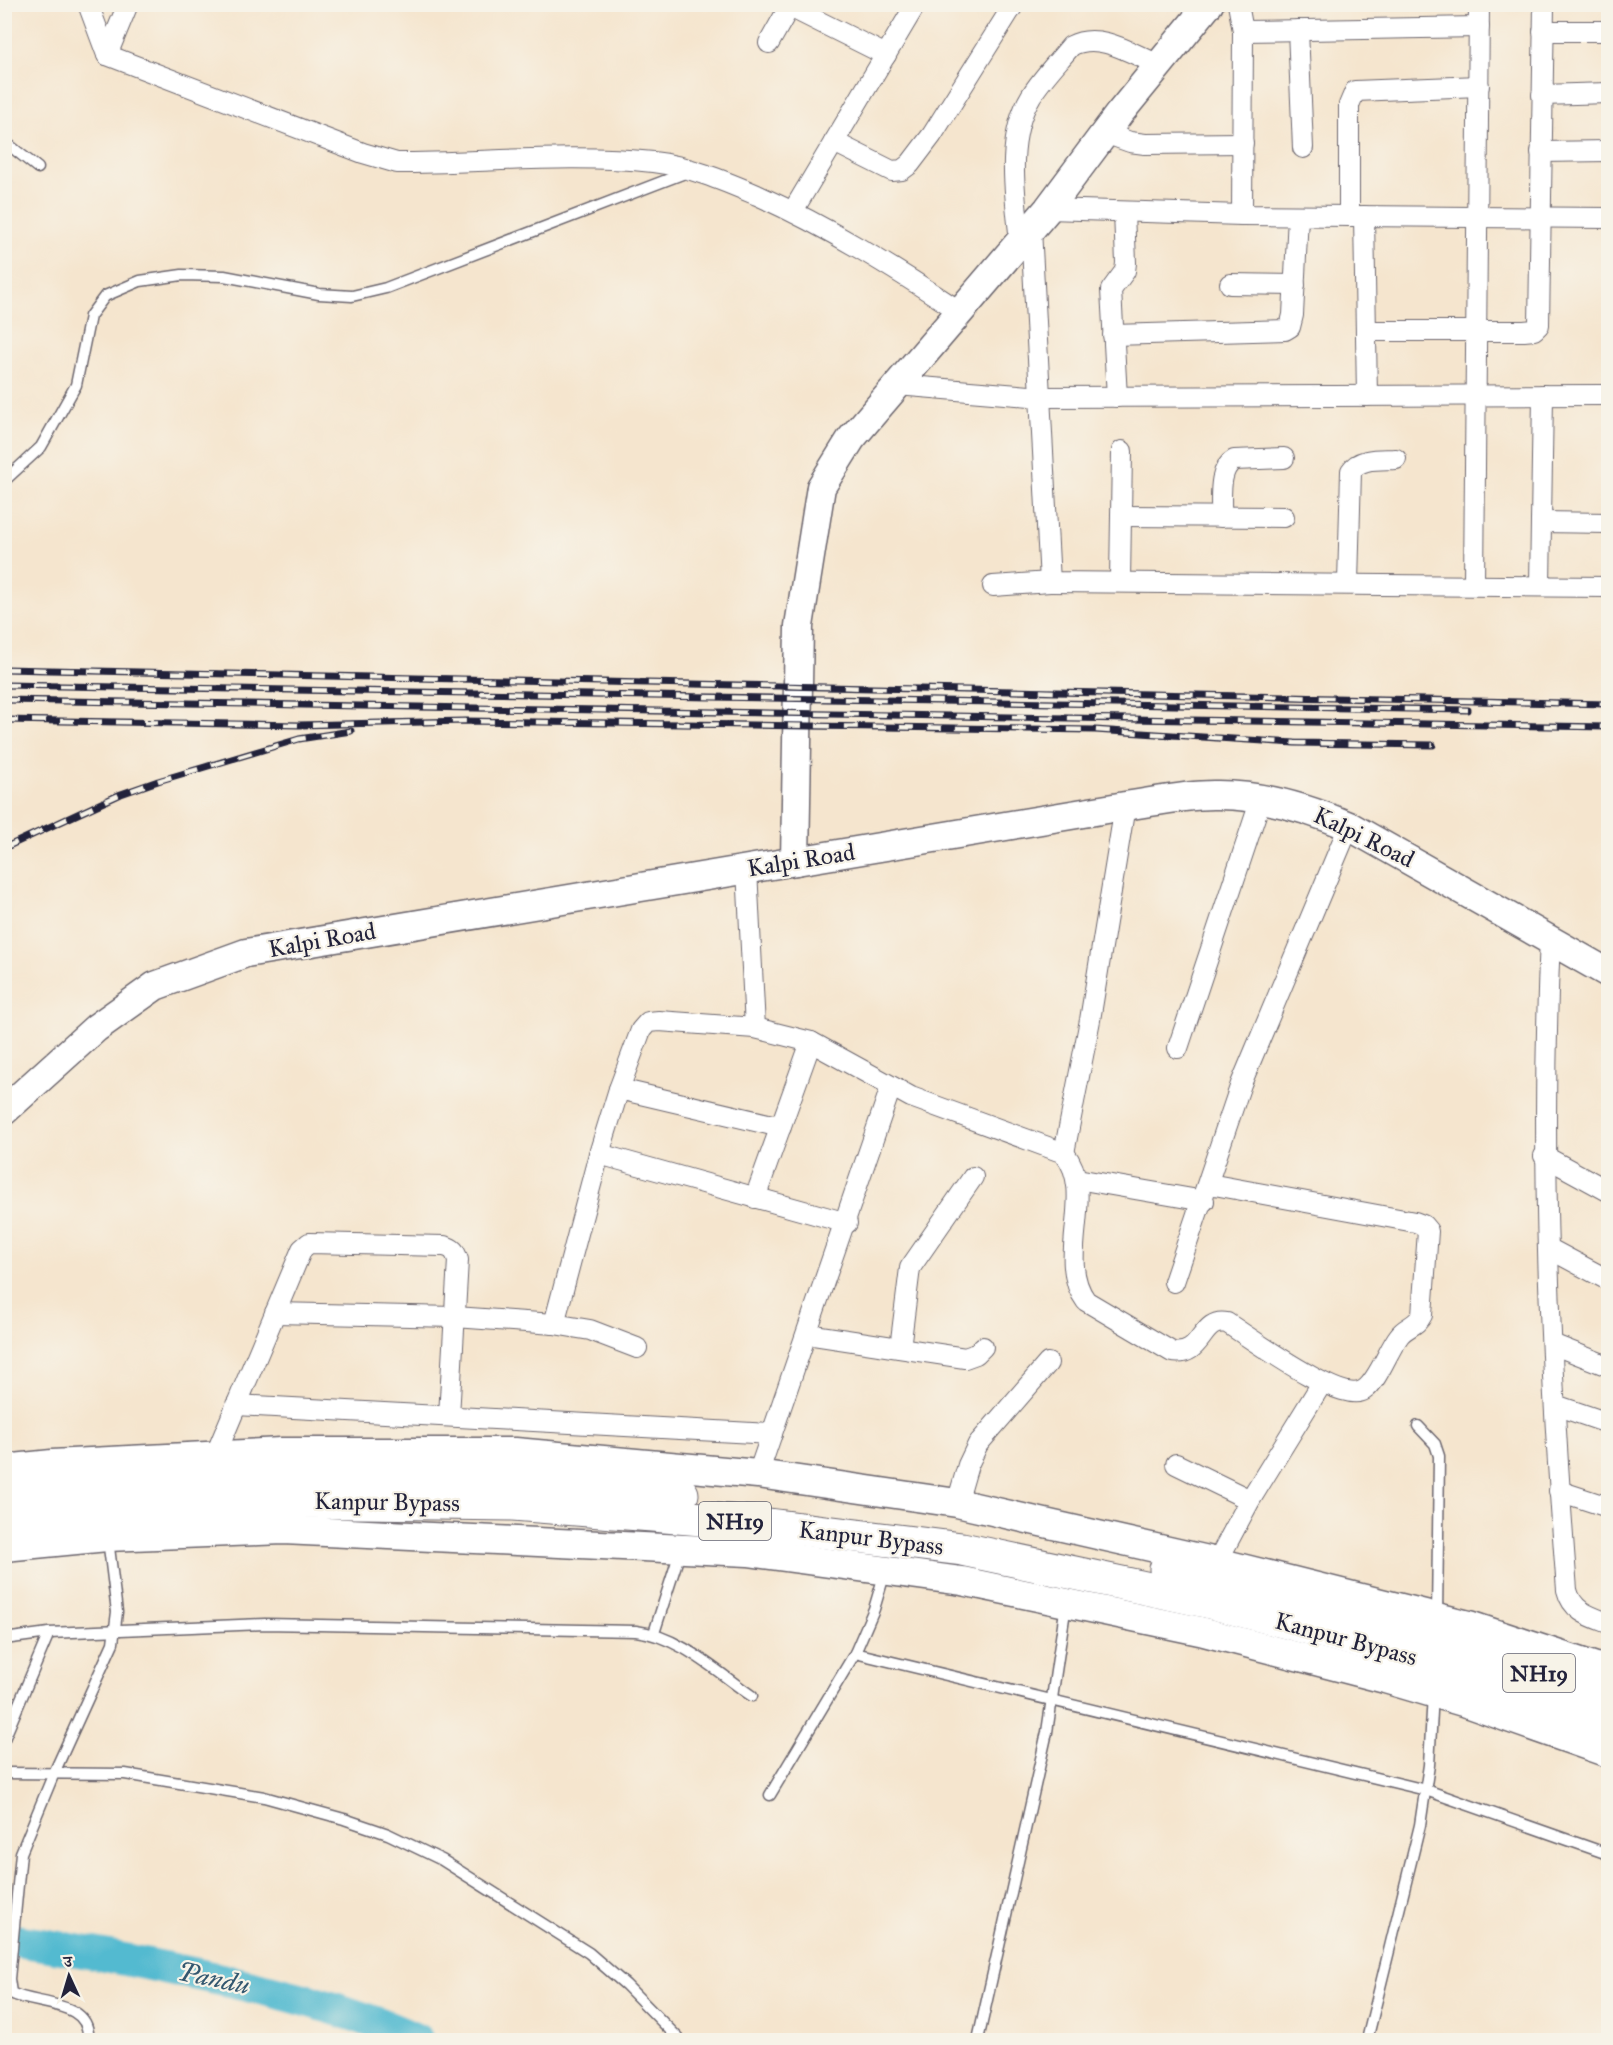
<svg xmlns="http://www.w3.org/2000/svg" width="1613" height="2045" font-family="'IM FELL Great Primer','Noto Serif Devanagari',serif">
	<rect width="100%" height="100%" fill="#f7f3e8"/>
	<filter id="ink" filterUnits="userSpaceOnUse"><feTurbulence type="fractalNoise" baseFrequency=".0167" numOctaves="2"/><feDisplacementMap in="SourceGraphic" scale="12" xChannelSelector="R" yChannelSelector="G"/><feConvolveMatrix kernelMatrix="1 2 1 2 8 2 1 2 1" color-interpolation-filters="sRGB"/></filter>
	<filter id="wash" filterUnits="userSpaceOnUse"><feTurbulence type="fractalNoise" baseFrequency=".008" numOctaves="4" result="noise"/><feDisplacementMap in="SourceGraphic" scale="24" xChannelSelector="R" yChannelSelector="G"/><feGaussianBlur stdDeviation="1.35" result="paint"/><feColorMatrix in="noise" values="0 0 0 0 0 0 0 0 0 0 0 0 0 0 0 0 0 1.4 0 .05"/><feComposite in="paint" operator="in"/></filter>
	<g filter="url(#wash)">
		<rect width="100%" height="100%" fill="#f5e5ce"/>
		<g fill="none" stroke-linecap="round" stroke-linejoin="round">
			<!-- river -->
			<path stroke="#52bad0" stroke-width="33" d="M4,1939C65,1947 125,1959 185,1972C263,1988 343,2006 417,2040"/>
		</g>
	</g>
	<g filter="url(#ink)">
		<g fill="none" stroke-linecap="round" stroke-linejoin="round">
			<defs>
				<g id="lane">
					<path d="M4,141L38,168"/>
					<path d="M4,481L41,447L76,385L90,316L105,296L140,281L182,275L224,276L319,294L352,296L386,288L690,171"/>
					<path d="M1418,1426L1435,1444L1439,1456L1437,1617"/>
					<path d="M654,1633L681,1549"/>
					<path d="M4,1639L49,1633L265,1624L636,1631C679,1636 717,1672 752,1696"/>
					<path d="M855,1653L1426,1790L1608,1854"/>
					<path d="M4,1739L49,1633"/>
					<path d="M4,1773L125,1774L264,1797L344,1819L388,1834L442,1860L589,1953L626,1985L680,2040"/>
					<path d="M770,1795L855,1653L874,1609L885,1572"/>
					<path d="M88,2040C92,1999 35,2006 11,1993L9,1979L21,1853L54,1773L113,1643L117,1612L108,1539"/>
					<path d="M978,2040L1047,1732L1066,1604"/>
					<path d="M1367,2040L1420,1825L1429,1765L1433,1694"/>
				</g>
				<g id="street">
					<path d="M88,4L107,55L363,153L397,163C480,163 572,153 653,162C689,166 724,181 757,195C828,227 894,268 959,311"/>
					<path d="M1238,4L1243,31L1242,215"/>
					<path d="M790,7L886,55"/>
					<path d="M1298,30L1303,148"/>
					<path d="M1243,31L1479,27"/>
					<path d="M1543,31H1608"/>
					<path d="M769,43L791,4"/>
					<path d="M107,55L128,4"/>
					<path d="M1542,95L1608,93"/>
					<path d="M1105,133L1130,142L1145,144L1243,143"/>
					<path d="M834,142L892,171L902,170L910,164L932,135L1014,4"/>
					<path d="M1541,152L1608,151"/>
					<path d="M1048,209L1242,215L1608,218"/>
					<path d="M793,211L916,4"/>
					<path d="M1349,216V105L1355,91L1479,86"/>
					<path d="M1364,216L1367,396"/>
					<path d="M1031,229L1050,582L1608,587"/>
					<path d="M1020,241C1015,194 1005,139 1031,96C1042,78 1058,62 1071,46C1100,31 1132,54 1159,65"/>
					<path d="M1230,284L1295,285"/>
					<path d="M1366,331H1524L1534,330L1539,325L1544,4"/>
					<path d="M1113,335L1285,330L1290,327L1293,315L1298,216"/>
					<path d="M897,385L1042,397L1608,395"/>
					<path d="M1117,397L1111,290L1125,271L1126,263L1124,212"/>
					<path d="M1121,516L1284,517"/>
					<path d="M1221,517C1222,499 1217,470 1234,460L1284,458"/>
					<path d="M1541,522L1608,523"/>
					<path d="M1120,581L1122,451"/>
					<path d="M1348,583L1351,471C1360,457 1381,460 1396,459"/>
					<path d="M1474,584L1479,4"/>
					<path d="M993,586L1050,582"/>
					<path d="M1540,586L1543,395"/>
					<path d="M747,869L755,1028"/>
					<path d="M1550,938C1540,1156 1550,1373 1567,1590C1572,1611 1589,1616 1608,1623"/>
					<path d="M1178,1048L1261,799"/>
					<path d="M619,1089L781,1127"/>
					<path d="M1064,1153L1090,1020L1125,806"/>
					<path d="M599,1154L847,1223"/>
					<path d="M1544,1156L1608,1191"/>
					<path d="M1077,1179L1204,1201"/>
					<path d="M755,1198L811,1042"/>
					<path d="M1548,1248L1608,1280"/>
					<path d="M1174,1282L1241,1084L1349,826"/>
					<path d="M275,1313L455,1317L554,1324L590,1330L637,1348"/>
					<path d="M554,1324L599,1154L619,1089L641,1030L648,1022L659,1021L755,1028L811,1042L911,1097L1064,1153C1098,1194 1054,1258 1086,1301L1172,1352C1203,1358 1200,1317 1227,1323C1251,1338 1341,1405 1364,1390C1378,1381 1388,1350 1399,1336C1405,1327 1417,1326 1422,1315L1428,1231L1423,1225L1415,1222L1209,1184"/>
					<path d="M807,1334L965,1358L976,1354L983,1347"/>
					<path d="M1552,1344L1608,1366"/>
					<path d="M900,1348L910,1268L973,1177"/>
					<path d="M236,1405L772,1434"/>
					<path d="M1555,1405L1608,1423"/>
					<path d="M215,1456L302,1249L309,1243L444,1246C453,1248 455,1251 458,1260L449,1416"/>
					<path d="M1176,1464L1250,1500"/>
					<path d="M758,1474L891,1087"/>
					<path d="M1559,1491L1608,1507"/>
					<path d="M957,1503L968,1465L978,1444L1048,1363"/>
					<path d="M1217,1562L1250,1500L1322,1383"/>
				</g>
				<g id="secondary">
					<path d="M795,861L799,626L821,487L851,439L1048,209L1119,114L1209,4"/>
					<path d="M4,1111L96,1028L155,986L246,953L1125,806C1153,802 1184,795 1213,795C1260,794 1305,807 1349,826L1608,973"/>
					<path d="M4,1469L52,1464L281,1452H515L758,1474L957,1503L1217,1562L1469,1625L1608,1671"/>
					<path d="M4,1547L107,1537L283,1530L748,1552L962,1581L1200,1631L1385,1679L1463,1702L1608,1753"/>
				</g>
				<g id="highway">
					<path d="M4,1495C98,1486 193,1477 286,1475C419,1473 551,1483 682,1494"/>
					<path d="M4,1519L94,1510L283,1501L513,1504L753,1523L962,1549L1206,1601L1392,1650L1608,1722"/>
					<path d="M1166,1569L1447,1639L1608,1697"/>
				</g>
			</defs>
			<!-- lane casing -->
			<use href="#lane" stroke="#6c666e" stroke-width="13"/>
			<!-- street casing -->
			<use href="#street" stroke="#6c666e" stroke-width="22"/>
			<!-- secondary casing -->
			<use href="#secondary" stroke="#6c666e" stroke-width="31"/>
			<!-- highway casing -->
			<use href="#highway" stroke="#6c666e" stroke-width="35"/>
			<!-- lane -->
			<use href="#lane" stroke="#fff" stroke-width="10"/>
			<!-- street -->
			<use href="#street" stroke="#fff" stroke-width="20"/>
			<!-- secondary -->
			<use href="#secondary" stroke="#fff" stroke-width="28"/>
			<!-- highway -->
			<use href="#highway" stroke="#fff" stroke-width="33"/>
			<defs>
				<g id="rail">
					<path d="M4,669L1608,704"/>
					<path d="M4,685L1468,710"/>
					<path d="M4,700L1608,727"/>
					<path d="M4,720L299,725L465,721L1095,730L1295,743L1433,745"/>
					<path d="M4,848L121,794L158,781L299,739L351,731"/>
				</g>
			</defs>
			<!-- rail casing -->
			<use href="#rail" stroke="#22223b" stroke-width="7"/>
			<!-- rail -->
			<use href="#rail" stroke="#f7f3e8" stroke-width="4.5" stroke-dasharray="14" stroke-linecap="butt"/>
		</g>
	</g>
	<g text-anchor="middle" stroke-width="4.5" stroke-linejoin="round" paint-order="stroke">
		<!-- shield labels -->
		<g fill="#f7f3e8" stroke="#62616f" stroke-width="1.5">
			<rect x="699" y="1502" width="72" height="38" rx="4.5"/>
			<rect x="1503" y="1654" width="72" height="38" rx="4.5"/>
		</g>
		<g font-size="22" font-weight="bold" fill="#22223b">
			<text x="735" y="1529">NH19</text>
			<text x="1539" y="1681">NH19</text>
		</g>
		<!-- street labels -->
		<g font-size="24" fill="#22223b" stroke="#f7f3e8">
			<text transform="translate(1364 837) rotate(26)" y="8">Kalpi Road</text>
			<text transform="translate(801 860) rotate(-9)" y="8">Kalpi Road</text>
			<text transform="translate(322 940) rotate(-10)" y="8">Kalpi Road</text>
			<text transform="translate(387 1502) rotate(1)" y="8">Kanpur Bypass</text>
			<text transform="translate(871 1538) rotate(7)" y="8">Kanpur Bypass</text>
			<text transform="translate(1346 1639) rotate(15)" y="8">Kanpur Bypass</text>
		</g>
		<!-- water labels -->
		<g font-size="26" font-style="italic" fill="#33576f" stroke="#f7f3e8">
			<text transform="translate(214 1978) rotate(12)" y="9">Pandu</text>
		</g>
	</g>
	<!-- margin -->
	<rect width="1613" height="2045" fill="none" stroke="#f7f3e8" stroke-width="24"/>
	<!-- north arrow -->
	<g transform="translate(69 1976) rotate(356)" stroke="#f7f3e8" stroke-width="4.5" paint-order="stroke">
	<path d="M0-4.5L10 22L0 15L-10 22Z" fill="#22223b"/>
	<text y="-9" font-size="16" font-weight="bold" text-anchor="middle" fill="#22223b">उ</text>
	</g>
</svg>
